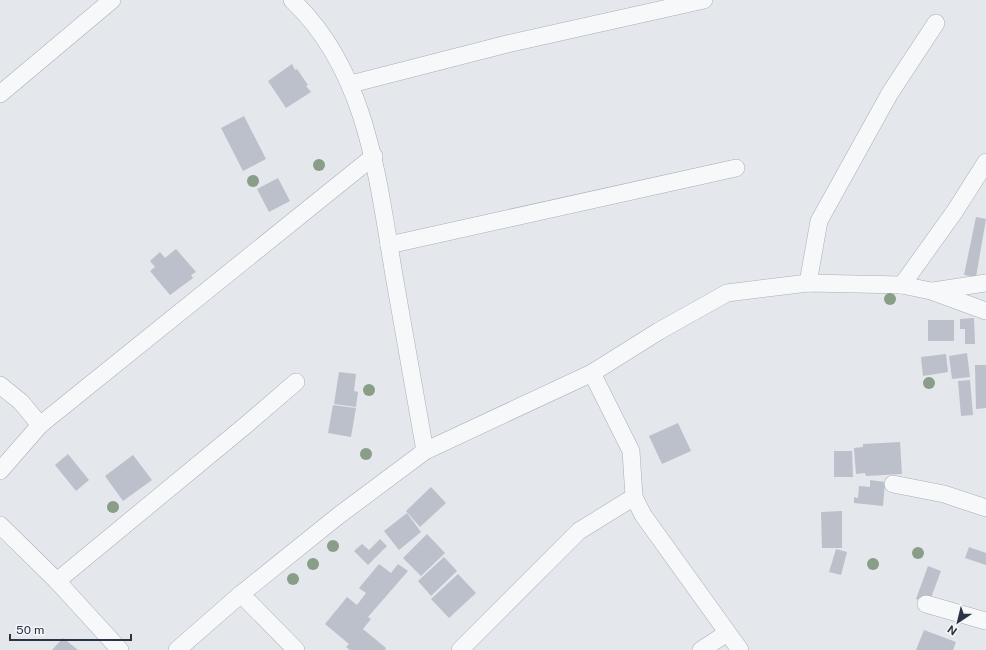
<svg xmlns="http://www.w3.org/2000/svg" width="986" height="650" font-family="'Public Sans',sans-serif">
	<rect width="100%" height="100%" fill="#e4e7ec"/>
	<!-- building -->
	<g fill="#bbc0ca">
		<path d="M292,64L295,70L297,69L308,85L306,86L311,92L286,108L268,81Z"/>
		<path d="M244,116L266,159L243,171L221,128Z"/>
		<path d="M278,178L290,201L269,212L257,189Z"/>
		<path d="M976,217L986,219L976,277L964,275Z"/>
		<path d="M176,249L196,272L191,275L193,278L170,295L150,271L155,267L150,261L160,252L165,258Z"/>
		<path d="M974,318L975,344H965V329H960V319Z"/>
		<rect x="928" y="320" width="26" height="21"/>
		<path d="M967,353L970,377L952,379L949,356Z"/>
		<path d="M946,354L948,372L923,376L921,357Z"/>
		<path d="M975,365H986V408L976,409Z"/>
		<path d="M339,372L356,374L354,391L358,392L356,407L334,404Z"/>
		<path d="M970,380L973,415L961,416L958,381Z"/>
		<path d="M333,405L356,408L351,437L328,433Z"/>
		<path d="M678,423L691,451L662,464L649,436Z"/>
		<path d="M900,442L902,474L866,476L865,473L856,474L854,448L863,447V444Z"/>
		<path d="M834,451H852L853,477H834Z"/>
		<path d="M68,454L89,480L76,491L55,465Z"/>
		<path d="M133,455L152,480L123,501L105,476Z"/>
		<path d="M870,480L885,482L883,506L854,503V497L858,498L859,486L870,487Z"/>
		<path d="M431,487L446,503L420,527L406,511Z"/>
		<path d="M842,511V548H822L821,512Z"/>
		<path d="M407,513L421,532L399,550L384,531Z"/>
		<path d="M427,534L445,553L421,576L403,558Z"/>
		<path d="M380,539L387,546L368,565L354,551L362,544L369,550Z"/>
		<path d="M969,547L986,553V565L965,558Z"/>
		<path d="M836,549L847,552L841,575L829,572Z"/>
		<path d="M444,557L457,571L431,596L418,581Z"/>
		<path d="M379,564L391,573L398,564L408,571L368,617L371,619L363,629L386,648L385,650H350L346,647L349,644L325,624L347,597L357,605L366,593L359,588Z"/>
		<path d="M928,566L941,571L929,603L916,599Z"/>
		<path d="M458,574L476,593L449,618L431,599Z"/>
		<path d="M924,630L956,642L953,650H916Z"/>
		<path d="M63,638L78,650H52Z"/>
	</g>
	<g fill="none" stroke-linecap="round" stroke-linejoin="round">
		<defs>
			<g id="minor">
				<path d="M292,0C369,73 378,183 395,281C405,338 415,395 425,451"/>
				<path d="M351,84L507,44L704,0"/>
				<path d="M0,94L112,0"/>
				<path d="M389,245L736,168"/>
				<path d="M808,283L819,221L890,93L936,23"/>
				<path d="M902,285L955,211L986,162"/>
				<path d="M933,291L986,283"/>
				<path d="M592,373L631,451L634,497L643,515L740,650"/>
				<path d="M0,385L21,402L40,425"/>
				<path d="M0,471L40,425L374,156"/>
				<path d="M893,484L944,494L986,508"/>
				<path d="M0,525L57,581L120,650"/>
				<path d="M57,581L246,425L296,382"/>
				<path d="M241,594L296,650"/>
				<path d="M926,604L986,621"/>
				<path d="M177,650L241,594L338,516L425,451L592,373L659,331L727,293L808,283L902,285L931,291L986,311"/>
				<path d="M460,650L579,531L634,497"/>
				<path d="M701,650L727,633"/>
			</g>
		</defs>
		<!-- minor casing -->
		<use href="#minor" stroke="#a9aeb7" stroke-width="18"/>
		<!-- minor -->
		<use href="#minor" stroke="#f7f8fa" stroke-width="17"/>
	</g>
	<!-- trees -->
	<g fill="#899d89">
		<circle cx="319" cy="165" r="6"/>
		<circle cx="253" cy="181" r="6"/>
		<circle cx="890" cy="299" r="6"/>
		<circle cx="929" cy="383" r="6"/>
		<circle cx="369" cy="390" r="6"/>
		<circle cx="366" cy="454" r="6"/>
		<circle cx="113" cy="507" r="6"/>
		<circle cx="333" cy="546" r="6"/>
		<circle cx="918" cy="553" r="6"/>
		<circle cx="313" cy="564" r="6"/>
		<circle cx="873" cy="564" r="6"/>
		<circle cx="293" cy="579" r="6"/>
	</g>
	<!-- north arrow -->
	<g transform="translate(958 622) rotate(215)" stroke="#f4f6f9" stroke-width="3" paint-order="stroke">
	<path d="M0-3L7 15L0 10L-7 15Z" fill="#2b3445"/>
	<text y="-6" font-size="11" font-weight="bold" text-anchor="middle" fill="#2b3445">N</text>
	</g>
	<!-- scale -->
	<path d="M10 634v6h121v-6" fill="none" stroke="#2b3445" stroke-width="2"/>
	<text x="16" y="634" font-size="12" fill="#2b3445" stroke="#f4f6f9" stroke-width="3" paint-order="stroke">50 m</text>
</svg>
